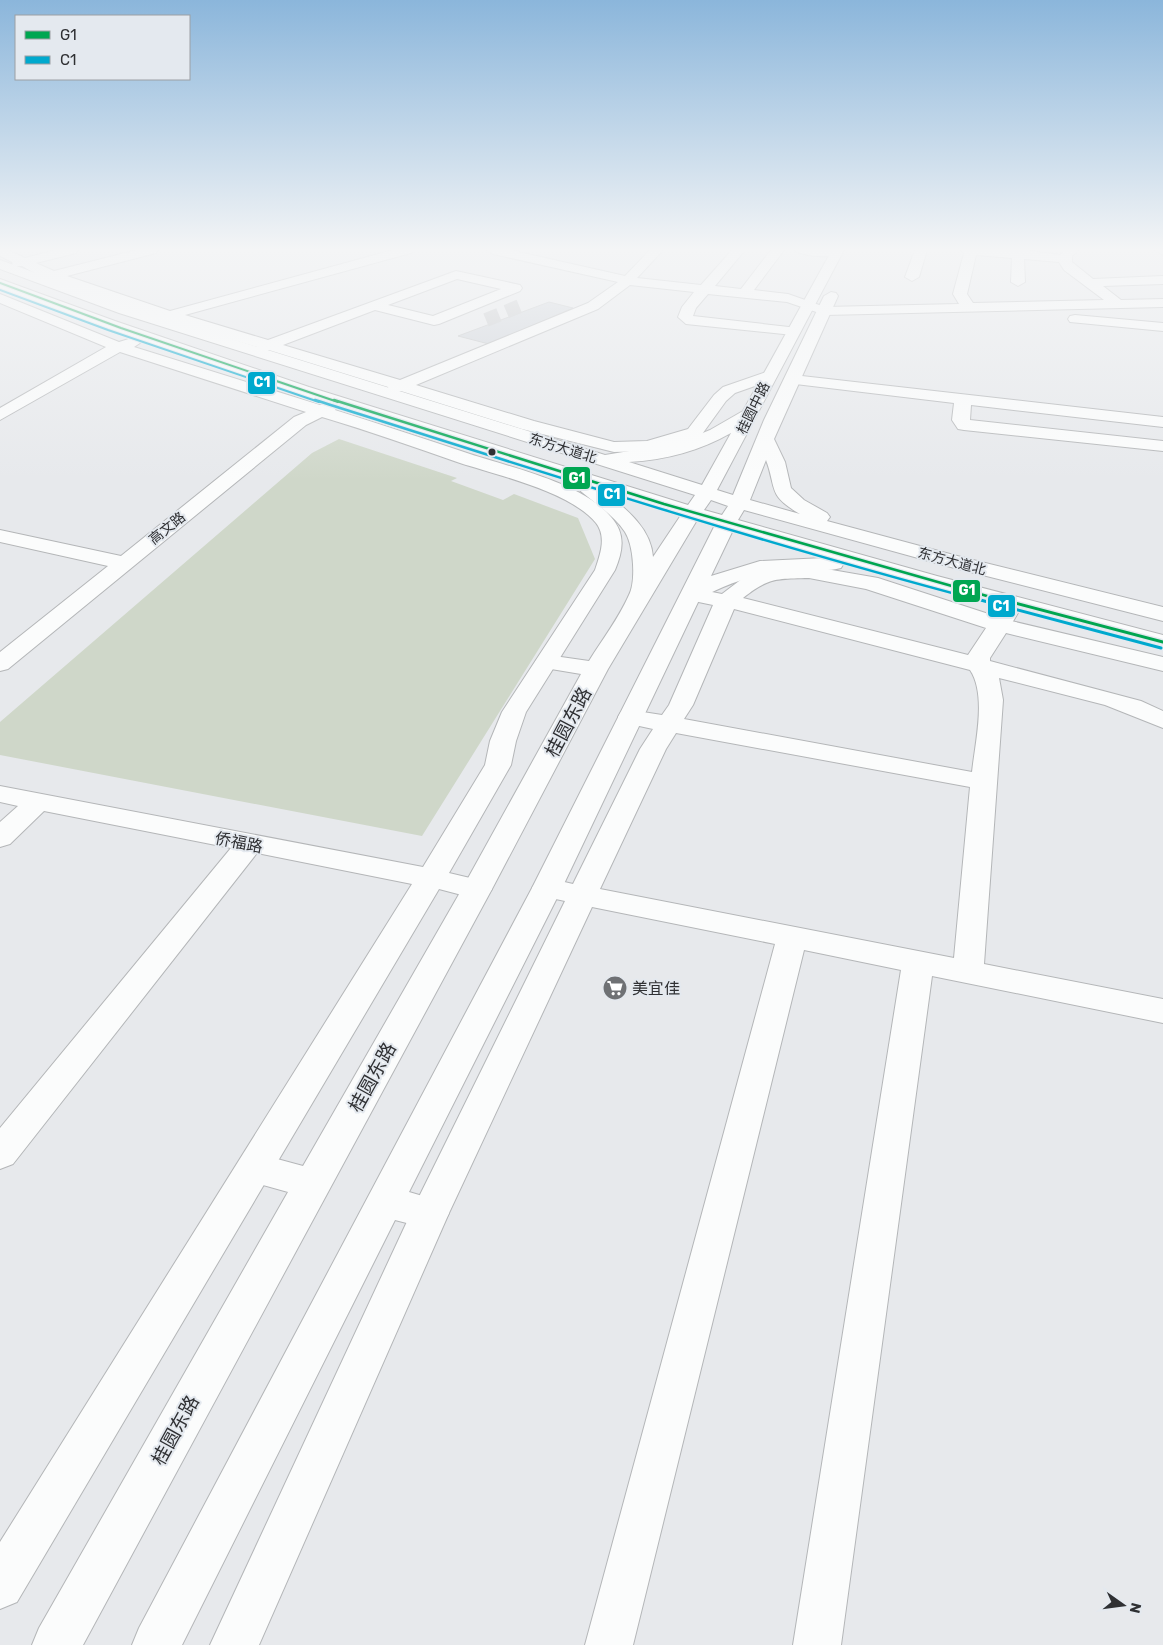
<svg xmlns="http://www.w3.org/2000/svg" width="1163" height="1645" font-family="Rubik,'Noto Sans SC',sans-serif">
	<rect width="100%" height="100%" fill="#e7e9ec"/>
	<!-- green -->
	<path fill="#cfd7c9" d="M339,439L457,478L451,481L503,500L514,494L578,518L595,559L422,836L0,755V722L312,453Z"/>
	<!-- building -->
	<path fill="#ccd1d8" stroke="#bfc1c3" d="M549,302L573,308L489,344L458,336Z"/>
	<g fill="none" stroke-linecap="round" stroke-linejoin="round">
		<!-- minor-tunnel -->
		<path stroke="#c2c4c7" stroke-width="14" stroke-dasharray="14 8" stroke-linecap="butt" d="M486,320L520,306"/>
		<defs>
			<g id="minor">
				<path d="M0,250H8L25,258L56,250H78L76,253L36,263L54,271L137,250H158L156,253L67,276L170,311L393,250H413L411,253L185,315L268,340L456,271L520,285L522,288L520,291L439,324L434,325L375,310L283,345L400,380L588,303L618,282L493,254L487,250H510L625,276L650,250H663L637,278L701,285L732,250H745L715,286L741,289L771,250H784L754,290L788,294L825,307L959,304L953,294L964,253L961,250H1024L1060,255L1065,250H1079L1072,256V262L1093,279L1163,276V284L1103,286L1121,300L1163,299V307L825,315L787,302L708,294L696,308L693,316L798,328L800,331L798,334L793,335L686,324L678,317L682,307L694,292L630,285L598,309L416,385L534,421L614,442L647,441L688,429L714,395L723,387L769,371L777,376L775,379L735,393L726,401L700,437L689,442L647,451L614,452L522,429L401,391H389L388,387L269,350H259L257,347L162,319L45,279L22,266H13L12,262L0,256ZM976,255L1012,258L1011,282L1018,286L1025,282L1024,259L1059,262L1064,270L1104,300L973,303L967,294ZM457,279L501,289L433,316L388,305Z"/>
				<path d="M794,250H838L841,253C836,259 800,256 794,250Z"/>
				<path d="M915,250H927L919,277L912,281L905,277Z"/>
				<path d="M1155,250H1163V255Z"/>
				<path d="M0,294L119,342L132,338L137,340L140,343L134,347L320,405L329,402L335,403L337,407L335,410C380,424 425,439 470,454C510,467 585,484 611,517C626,534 623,551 615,570L526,712L516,741L511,765L449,873L487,882L492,889L487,896L477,899L439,889L17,1602L0,1609V1542L412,884L257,853L13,1164L0,1169V1128L231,848L44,811L10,844L0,847V822L18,806L0,802V786L423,867L485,765L490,741L502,712L595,570C600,555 607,537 596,523C571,492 497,475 460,463C414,447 369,431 322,417L306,425L8,669L0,671V652L108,566L0,542V530L121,556L294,417L306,412L120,352L0,420V408L106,347L0,303Z"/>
				<path d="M1075,315L1163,323V331L1070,322L1068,319L1070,316Z"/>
				<path d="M793,375L1163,417V427L971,405L970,420L1163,441V451L964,430L958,429L952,420L954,403L787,383L785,380L787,377Z"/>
				<path d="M809,566L878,578L1007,620L1163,657V671L1006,633L990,658V661L1141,701L1163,711V728L1105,705L999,678L1003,700L984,964L1163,999V1023L932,976L841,1645H793L901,970L804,950L633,1645H585L775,944L592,907L449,1213L259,1645H210L411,1213L565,901L537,895L532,888L537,881L547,878L573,884L640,749L653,729L621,722L618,717L621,712L630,710L662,715L669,705L713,605L684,599L681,594L684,589L692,588L722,594L747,575L780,567ZM809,578L866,589L986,628L968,655L743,598C769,577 777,579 809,578ZM734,609L970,670C987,695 975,743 972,772L684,719L693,705ZM676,733L970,787L954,958L600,889L666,749Z"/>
			</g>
			<path id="major" d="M832,250H844L717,490L733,495L764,420L824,296L831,292L836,293L838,296L774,439L785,462L791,488L804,500L827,513L830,517L827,521L961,557L1163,607V621L947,566L744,510L738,520L937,576L1163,635V649L1019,611L1008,630L1000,632L992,630L989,625L1000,606L844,563L841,568C827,572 811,569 795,570C760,572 731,582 700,598L562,888L409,1192L443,1202L449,1213L443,1224L430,1229L395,1220L182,1645H132L139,1628L532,888L715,525L697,520L608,669L492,889L83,1645H32L39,1628L288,1192L242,1179L237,1168L242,1157L255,1153L303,1166L462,889L581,674L539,667L535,662L539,657L547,655L589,661C602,640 619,618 629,595C636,582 634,546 625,532C613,514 593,502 577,488L575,483C385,424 197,361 9,293L0,288V279L115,321L309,387L688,505L695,495L119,313L0,269V260L129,307L605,455L678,443L710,430L743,411ZM731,433L702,485L629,462C665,460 700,451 731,433ZM766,460C777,489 767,495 800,514L750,500ZM605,492L681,515L653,557C651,528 626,509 605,492ZM711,500L728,506L722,515L704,510ZM733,530L824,558L760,561L711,576Z"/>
		</defs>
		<!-- minor casing -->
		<use href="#minor" stroke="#b4b6b8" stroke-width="2"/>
		<!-- major casing -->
		<use href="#major" stroke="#b4b6b8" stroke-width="2"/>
		<!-- minor -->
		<use href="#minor" fill="#fbfcfc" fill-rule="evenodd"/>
		<!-- major -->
		<use href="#major" fill="#fbfcfc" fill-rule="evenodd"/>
		<defs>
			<path id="bus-1-far2" d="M0,283L121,328L338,402"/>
			<path id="bus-1-far1" d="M334,400L664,504L1001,600"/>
			<path id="bus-1" d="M996,598L1163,642"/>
			<path id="bus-2-far2" d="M0,290L108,330L319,402"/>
			<path id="bus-2-far1" d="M315,400C535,470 755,541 978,600"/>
			<path id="bus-2" d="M973,598L1161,648"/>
		</defs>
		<!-- bus-1-far2 casing -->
		<use href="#bus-1-far2" stroke="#e4e9ef" stroke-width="4"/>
		<!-- bus-1-far1 casing -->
		<use href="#bus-1-far1" stroke="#e4e9ef" stroke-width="5"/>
		<!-- bus-1 casing -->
		<use href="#bus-1" stroke="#e4e9ef" stroke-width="6"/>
		<!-- bus-2-far2 casing -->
		<use href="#bus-2-far2" stroke="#e4e9ef" stroke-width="4"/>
		<!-- bus-2-far1 casing -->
		<use href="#bus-2-far1" stroke="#e4e9ef" stroke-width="5"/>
		<!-- bus-2 casing -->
		<use href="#bus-2" stroke="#e4e9ef" stroke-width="6"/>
		<!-- bus-1-far2 -->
		<use href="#bus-1-far2" stroke="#00a651" stroke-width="2"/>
		<!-- bus-1-far1 -->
		<use href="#bus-1-far1" stroke="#00a651" stroke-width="2.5"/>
		<!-- bus-1 -->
		<use href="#bus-1" stroke="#00a651" stroke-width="3"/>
		<!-- bus-2-far2 -->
		<use href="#bus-2-far2" stroke="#00a9ce" stroke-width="2"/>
		<!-- bus-2-far1 -->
		<use href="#bus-2-far1" stroke="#00a9ce" stroke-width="2.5"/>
		<!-- bus-2 -->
		<use href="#bus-2" stroke="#00a9ce" stroke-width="3"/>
	</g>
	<!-- sky -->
	<linearGradient id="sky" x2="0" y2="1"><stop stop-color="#8bb6db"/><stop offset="0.52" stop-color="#f4f5f6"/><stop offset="1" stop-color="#f4f5f6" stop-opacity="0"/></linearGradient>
	<rect width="1163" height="480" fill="url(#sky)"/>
	<!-- icons -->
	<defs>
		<symbol id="supermarket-disc" viewBox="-11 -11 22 22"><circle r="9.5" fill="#6f7174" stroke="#e4e9ef"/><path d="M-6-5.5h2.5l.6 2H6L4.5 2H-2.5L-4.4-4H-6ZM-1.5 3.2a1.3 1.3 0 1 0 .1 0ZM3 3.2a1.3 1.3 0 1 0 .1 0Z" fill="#fff"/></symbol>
	</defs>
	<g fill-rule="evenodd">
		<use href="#supermarket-disc" x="601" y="974" width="28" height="28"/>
	</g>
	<!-- markers -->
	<circle fill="#2f3033" stroke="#e4e9ef" stroke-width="2" cx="492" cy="452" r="4.5"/>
	<g text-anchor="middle" stroke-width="4" stroke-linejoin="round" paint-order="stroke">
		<!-- far-street labels -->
		<g font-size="14" fill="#2f3033" stroke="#e4e9ef">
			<text transform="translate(753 408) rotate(-64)" y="5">桂圆中路</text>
			<text transform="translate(563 448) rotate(17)" y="5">东方大道北</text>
			<text transform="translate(167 528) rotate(-39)" y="5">高文路</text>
			<text transform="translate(952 561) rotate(15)" y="5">东方大道北</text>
		</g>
		<!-- street labels -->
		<g font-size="16" fill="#2f3033" stroke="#e4e9ef">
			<text transform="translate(239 842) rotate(11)" y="6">侨福路</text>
		</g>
		<!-- poi labels -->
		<g font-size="16" fill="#2f3033" stroke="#e4e9ef" text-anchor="start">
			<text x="632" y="994">美宜佳</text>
		</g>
		<!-- near-street labels -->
		<g font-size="19" fill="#2f3033" stroke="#e4e9ef">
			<text transform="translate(568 722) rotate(-62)" y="7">桂圆东路</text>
			<text transform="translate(372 1077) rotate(-61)" y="7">桂圆东路</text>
			<text transform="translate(175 1430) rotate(-61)" y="7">桂圆东路</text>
		</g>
	</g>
	<g stroke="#e4e9ef" stroke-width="2">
		<rect x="247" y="371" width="29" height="24" rx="5" fill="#00a9ce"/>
		<rect x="562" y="466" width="29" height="24" rx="5" fill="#00a651"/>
		<rect x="597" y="483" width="29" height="24" rx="5" fill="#00a9ce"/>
		<rect x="952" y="579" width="29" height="24" rx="5" fill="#00a651"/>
		<rect x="987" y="594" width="29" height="24" rx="5" fill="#00a9ce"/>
	</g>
	<g font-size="14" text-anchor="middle" font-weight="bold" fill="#fff">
		<text x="262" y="387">C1</text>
		<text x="577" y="483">G1</text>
		<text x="612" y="499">C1</text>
		<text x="967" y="595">G1</text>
		<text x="1001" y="611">C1</text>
	</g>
	<!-- legend -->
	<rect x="15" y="15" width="175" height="65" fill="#e4e9ef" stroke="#9c9fa4"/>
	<rect x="25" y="31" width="25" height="8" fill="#00a651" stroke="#9c9fa4"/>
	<text x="60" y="40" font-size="15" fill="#2f3033">G1</text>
	<rect x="25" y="56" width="25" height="8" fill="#00a9ce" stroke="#9c9fa4"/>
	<text x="60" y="65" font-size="15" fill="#2f3033">C1</text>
	<!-- north arrow -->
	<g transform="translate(1123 1605) rotate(104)" stroke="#e4e9ef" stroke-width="4" paint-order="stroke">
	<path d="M0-4L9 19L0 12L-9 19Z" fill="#2f3033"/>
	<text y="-8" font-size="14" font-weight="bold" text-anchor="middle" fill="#2f3033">N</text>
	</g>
</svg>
